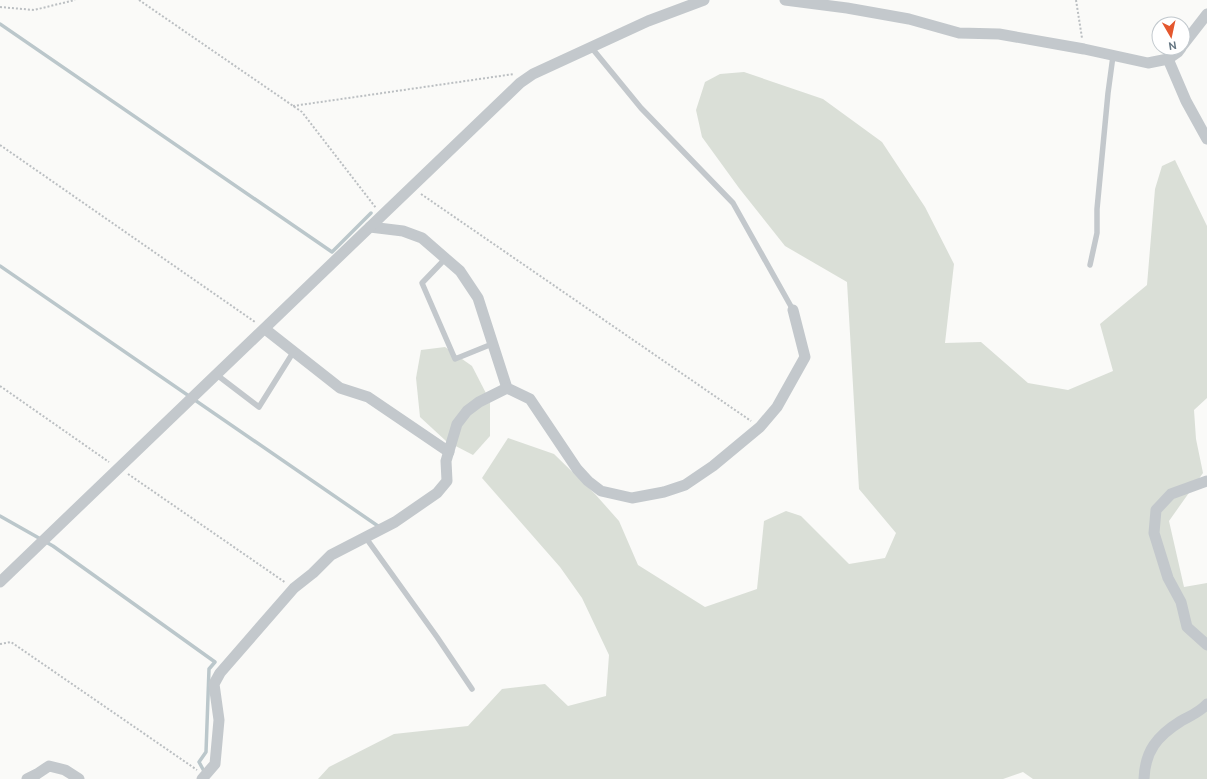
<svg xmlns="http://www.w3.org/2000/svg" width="1207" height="779" font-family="Ubuntu,sans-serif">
	<rect width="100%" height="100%" fill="#fafaf8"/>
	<!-- green -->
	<g fill="#dadfd7">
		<path d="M744,72L823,99L882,142L925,207L954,264L945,343L981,342L1028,383L1068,390L1113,371L1100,324L1147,285L1155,189L1162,166L1175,160L1207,226V398L1194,410L1196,439L1203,473L1169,521L1184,587L1207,583V779H1033L1023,772L1003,779H318L329,767L394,734L468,726L502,689L545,684L568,706L606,696L609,655L582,598L560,567L482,478L508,438L554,454L595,494L619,521L638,565L705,607L757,589L764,521L786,511L801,516L849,564L885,558L896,533L859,489L847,282L785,246L739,188L702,137L696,110L705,82L720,74Z"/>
		<path d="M445,347L472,366L490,401V436L473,455L446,441L420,417L416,378L421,350Z"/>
	</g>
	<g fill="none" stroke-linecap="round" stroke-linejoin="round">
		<!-- stream -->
		<g stroke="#bbc7cb" stroke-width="3.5">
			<path d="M0,24L332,252L371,213"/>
			<path d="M0,266L378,526"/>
			<path d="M0,516L53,546L215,662L209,669L206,752L199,762L205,773"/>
		</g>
		<!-- path -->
		<g stroke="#bbbfc2" stroke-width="2" stroke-dasharray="2 2" stroke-linecap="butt">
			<path d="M139,0L302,112L376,208"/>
			<path d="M1076,0L1082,38"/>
			<path d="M0,7L34,10L75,0"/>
			<path d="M293,106L514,74"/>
			<path d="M0,145L255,322"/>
			<path d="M421,194L751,421"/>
			<path d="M0,386L109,462"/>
			<path d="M128,474L286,583"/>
			<path d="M0,644L11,642L197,770"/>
		</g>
		<!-- lane -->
		<g stroke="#c3c8cc" stroke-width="5.5">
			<path d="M591,47L641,108L733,203L793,310"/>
			<path d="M446,258L422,283L455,359L492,344"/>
			<path d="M1090,265L1097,233V209L1108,93L1113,56"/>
			<path d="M217,375L259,407L294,351"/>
			<path d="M366,538L437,637L472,689"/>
		</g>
		<!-- street -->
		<g stroke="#c3c8cc" stroke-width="11">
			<path d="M785,0L847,8L909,19L959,33L999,34L1084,49L1148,63L1168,59L1178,52L1181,48"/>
			<path d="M1183,45L1207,14"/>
			<path d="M1168,59L1186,101L1207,139"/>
			<path d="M370,227L403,231L422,238L460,271L478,298L507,388L530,399L577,469L588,481L601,491L632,498L664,492L685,485L713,466L760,427L777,407L805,357L793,310"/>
			<path d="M265,329L340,388L368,397L449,452"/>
			<path d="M1207,481L1171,494L1156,510L1154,533L1168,578L1181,602L1187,627L1207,645"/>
			<path d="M0,582L520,83L533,74L648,21L704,0"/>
			<path d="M27,779L37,774L49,766L65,770L79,779"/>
			<path d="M202,779L215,764L219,720L214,684L220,673L294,588L313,573L331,555L395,522L437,493L447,481L446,461L457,424L467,411L479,402L507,388"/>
			<path d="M1144,779C1145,751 1157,736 1181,721C1190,716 1200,712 1207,704"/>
		</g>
	</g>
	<!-- north arrow -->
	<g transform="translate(1171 36) rotate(171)"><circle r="19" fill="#ffffff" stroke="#c1c8cd"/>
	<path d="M0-3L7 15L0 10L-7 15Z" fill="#e4572e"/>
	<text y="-6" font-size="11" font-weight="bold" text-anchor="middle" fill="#657683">N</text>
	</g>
</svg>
